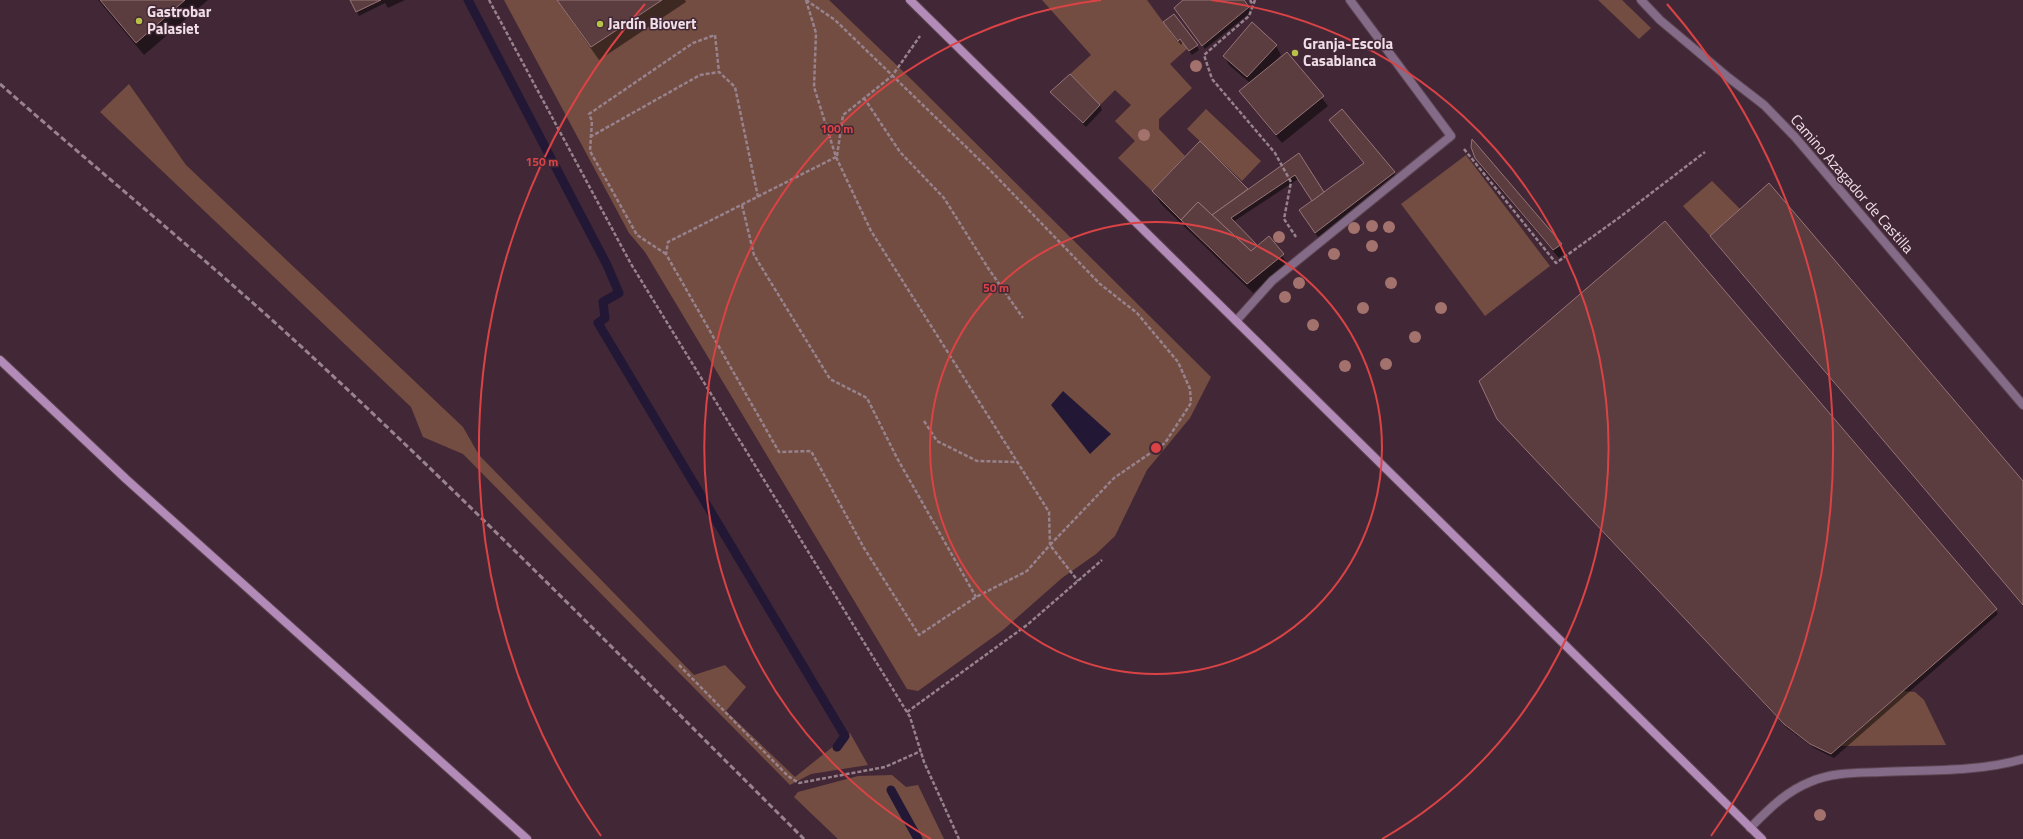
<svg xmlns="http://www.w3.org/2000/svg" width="2023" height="839" font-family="'Titillium Web',sans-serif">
	<rect width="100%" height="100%" fill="#422836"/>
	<!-- green -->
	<g fill="#734d41">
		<path d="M504,0H829L912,80L1211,377L1190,418L1147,470L1115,536L1096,554L1062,578L1003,630L918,691L907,689L645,252L629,233Z"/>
		<path d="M1042,0H1147L1177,41L1180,39L1188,48L1170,64L1192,88L1159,119V129L1185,156L1152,191L1118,158L1135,141L1115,121L1131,105L1115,90L1100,105L1070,74L1091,55Z"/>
		<path d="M1598,0H1622L1651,28L1639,39Z"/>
		<path d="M129,84L186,165L463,427L479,455L694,675L725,665L746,687L726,711L795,777L850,733L868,765L811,774L790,785L463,454L423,437L411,407L100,112Z"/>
		<path d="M1206,109L1261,161L1242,181L1187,129Z"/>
		<path d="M1466,155L1550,266L1485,316L1401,204Z"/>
		<path d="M1712,181L1740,209L1710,236L1683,206Z"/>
		<path d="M1903,691L1915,692L1924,700L1946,745L1841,746Z"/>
		<path d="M892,775L906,787L918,785L944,839H838L794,797L798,792L858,776Z"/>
	</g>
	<!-- water -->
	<path fill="#221836" d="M1063,391L1111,434L1090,454L1051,405Z"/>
	<!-- shadow -->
	<g fill="#0007">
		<path d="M98,0H208L144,55Z"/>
		<path d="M351,0H405L388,8L385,3L359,16Z"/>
		<path d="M557,0H685L686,2L599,60Z"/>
		<path d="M1185,0H1243L1251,12L1205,49L1178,12Z"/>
		<path d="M1167,27L1197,46L1199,50L1192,55L1183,42L1181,45Z"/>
		<path d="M1276,46L1281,55L1275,61L1287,53L1328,106L1282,143L1246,100L1241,91L1250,83L1229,65L1224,56Z"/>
		<path d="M1052,92L1100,105L1102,110L1086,127Z"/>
		<path d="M1331,120L1394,173L1399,182L1321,241L1305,219L1313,201L1298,179L1233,222L1258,247L1269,238L1288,264L1253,293L1161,204L1153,191L1247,189L1248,191L1299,155L1324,193L1364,164Z"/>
		<path d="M1476,157L1561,245L1566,253L1559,258L1481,167Z"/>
		<path d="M1711,236L2023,483V605L1713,240Z"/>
		<path d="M1498,419L1996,610L1998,614L1834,758L1814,748L1787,728Z"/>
	</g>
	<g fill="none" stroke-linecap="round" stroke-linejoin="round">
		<!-- stream -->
		<g stroke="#221836" stroke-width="9">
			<path d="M468,0L607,265L619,293L603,302L605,318L598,323L845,736L837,747"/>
			<path d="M891,790L918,839"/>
		</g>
	</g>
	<!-- building -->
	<g fill="#5b3c3f" stroke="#977477">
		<path d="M100,0H185L136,43Z"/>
		<path d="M350,0H381L356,12Z"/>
		<path d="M557,0H662L591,47Z"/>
		<path d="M1183,0H1244L1249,7L1202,46L1174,8Z"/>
		<path d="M1174,14L1198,45L1189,51L1180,39L1178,41L1163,22Z"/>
		<path d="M1252,22L1277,45L1247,77L1223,56Z"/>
		<path d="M1287,52L1324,96L1276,135L1239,91Z"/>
		<path d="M1070,74L1100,105L1083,123L1050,92Z"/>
		<path d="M1342,109L1395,172L1315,233L1299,210L1364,163L1329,120Z"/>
		<path d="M1472,139L1562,244L1553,250L1475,158L1471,147Z"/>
		<path d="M1200,141L1248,189L1212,215L1198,202L1181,220L1152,191Z"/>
		<path d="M1299,153L1324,192L1312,201L1295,175L1231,218L1258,246L1251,251L1212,215Z"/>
		<path d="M1769,183L2023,481V605L1710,236Z"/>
		<path d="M1198,202L1251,251L1269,236L1284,254L1247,284L1181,220Z"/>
		<path d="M1665,221L1997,609L1831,754L1810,744L1784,724L1497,419L1479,381Z"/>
	</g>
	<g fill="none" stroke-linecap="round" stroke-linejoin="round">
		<defs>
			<path id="lane" d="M1236,321L1272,281L1451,136L1350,0"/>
			<g id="street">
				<path d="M1641,0L1660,20L1729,78L1764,105L1795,137L2023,405"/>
				<path d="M1750,828C1768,810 1785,792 1810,782C1832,772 1858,773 1881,772C1929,770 1977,772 2023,759"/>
			</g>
			<g id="secondary">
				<path d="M910,0L1762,839"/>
				<path d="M0,360L126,479L527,839"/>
			</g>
		</defs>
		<!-- lane casing -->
		<use href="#lane" stroke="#5e4552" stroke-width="10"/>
		<!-- street casing -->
		<use href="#street" stroke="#5e4552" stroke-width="10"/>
		<!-- secondary casing -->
		<use href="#secondary" stroke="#5e4552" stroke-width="10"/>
		<!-- path -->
		<g stroke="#97828d" stroke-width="2.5" stroke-dasharray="4 2" stroke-linecap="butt">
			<path d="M489,0L631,264L910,717L924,762L959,839"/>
			<path d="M806,0L816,33L814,87L836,157L871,231L1049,512L1050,545L1027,571L976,597L919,635L864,548L811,451L779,452L666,254L668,242L836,157"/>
			<path d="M806,0L835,20L990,170L1100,284L1137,313L1178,362L1190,389L1191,403L1165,443L1114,478L1050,545L1078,581"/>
			<path d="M1250,0L1253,5"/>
			<path d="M1255,0L1249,16L1204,55L1212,79L1275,153L1291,182L1284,219L1296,237"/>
			<path d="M864,98L900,152L944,198L988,268L1023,318"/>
			<path d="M590,137L700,75L719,72L735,87L758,197"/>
			<path d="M1464,149L1556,263L1620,217L1705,152"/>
			<path d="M837,156L843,115L892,76L920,36"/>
			<path d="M742,205L754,255L830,379L867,398L897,458L976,597"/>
			<path d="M666,254L637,235L590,151L592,121L589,114L693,43L715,35L719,72"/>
			<path d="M924,421L937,441L977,461L1017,462"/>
			<path d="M679,665L788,776L799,783L885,767L921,751"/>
			<path d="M907,712L1027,625L1102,560"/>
		</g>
		<!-- lane -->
		<use href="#lane" stroke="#846b88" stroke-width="8"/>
		<!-- street -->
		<use href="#street" stroke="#846b88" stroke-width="8"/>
		<!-- secondary -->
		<use href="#secondary" stroke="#b38bb9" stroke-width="8"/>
		<!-- rail -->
		<path stroke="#98838e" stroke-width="3" stroke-dasharray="6 3" stroke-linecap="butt" d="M0,84C101,173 206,259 305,350C476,508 639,675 804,839"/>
	</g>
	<!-- trees -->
	<g fill="#a3726c">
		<circle cx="1196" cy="66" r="6"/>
		<circle cx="1144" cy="135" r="6"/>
		<circle cx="1372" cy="226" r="6"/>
		<circle cx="1389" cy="227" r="6"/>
		<circle cx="1354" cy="228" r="6"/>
		<circle cx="1279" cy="237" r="6"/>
		<circle cx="1372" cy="246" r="6"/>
		<circle cx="1334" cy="254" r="6"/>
		<circle cx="1299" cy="283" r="6"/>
		<circle cx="1391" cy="283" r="6"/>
		<circle cx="1285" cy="297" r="6"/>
		<circle cx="1363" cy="308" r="6"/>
		<circle cx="1441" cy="308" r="6"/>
		<circle cx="1313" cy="325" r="6"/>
		<circle cx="1415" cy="337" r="6"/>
		<circle cx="1386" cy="364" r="6"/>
		<circle cx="1345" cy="366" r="6"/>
		<circle cx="1820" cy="815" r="6"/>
	</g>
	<!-- distance rings -->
	<g fill="none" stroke="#da4345" stroke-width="2">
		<circle cx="1156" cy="448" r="226"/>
		<path d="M931 839A451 451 0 0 1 1101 0M1211 0A451 451 0 0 1 1382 839"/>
		<path d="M601 836A677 677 0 0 1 645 4M1667 4A677 677 0 0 1 1711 836"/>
	</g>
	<!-- markers -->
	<g fill="#b7c148" stroke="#422836" stroke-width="1.5">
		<circle cx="139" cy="21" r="4"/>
		<circle cx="600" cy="24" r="4"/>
		<circle cx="1295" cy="53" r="4"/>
	</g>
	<g text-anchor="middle" stroke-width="3" stroke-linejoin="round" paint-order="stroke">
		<!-- poi labels -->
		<g font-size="15" font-weight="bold" fill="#f0dfe7" stroke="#422836" text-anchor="start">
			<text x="147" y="17">Gastrobar<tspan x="147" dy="17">Palasiet</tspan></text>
			<text x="608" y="29">Jardín Biovert</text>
			<text x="1303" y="49">Granja-Escola<tspan x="1303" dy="17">Casablanca</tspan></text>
		</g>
		<!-- street labels -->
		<g font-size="15" fill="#f0dfe7" stroke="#422836">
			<text transform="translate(1852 184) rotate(49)" y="5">Camino Azagador de Castilla</text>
		</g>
	</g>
	<circle cx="1156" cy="448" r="6" fill="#da4345" stroke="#422836" stroke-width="2"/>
	<g font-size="12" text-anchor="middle" font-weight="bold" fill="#da4345" stroke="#422836" stroke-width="3" stroke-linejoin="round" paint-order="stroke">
		<text x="837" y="133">100 m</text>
		<text x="542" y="166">150 m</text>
		<text x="996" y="292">50 m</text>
	</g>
</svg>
